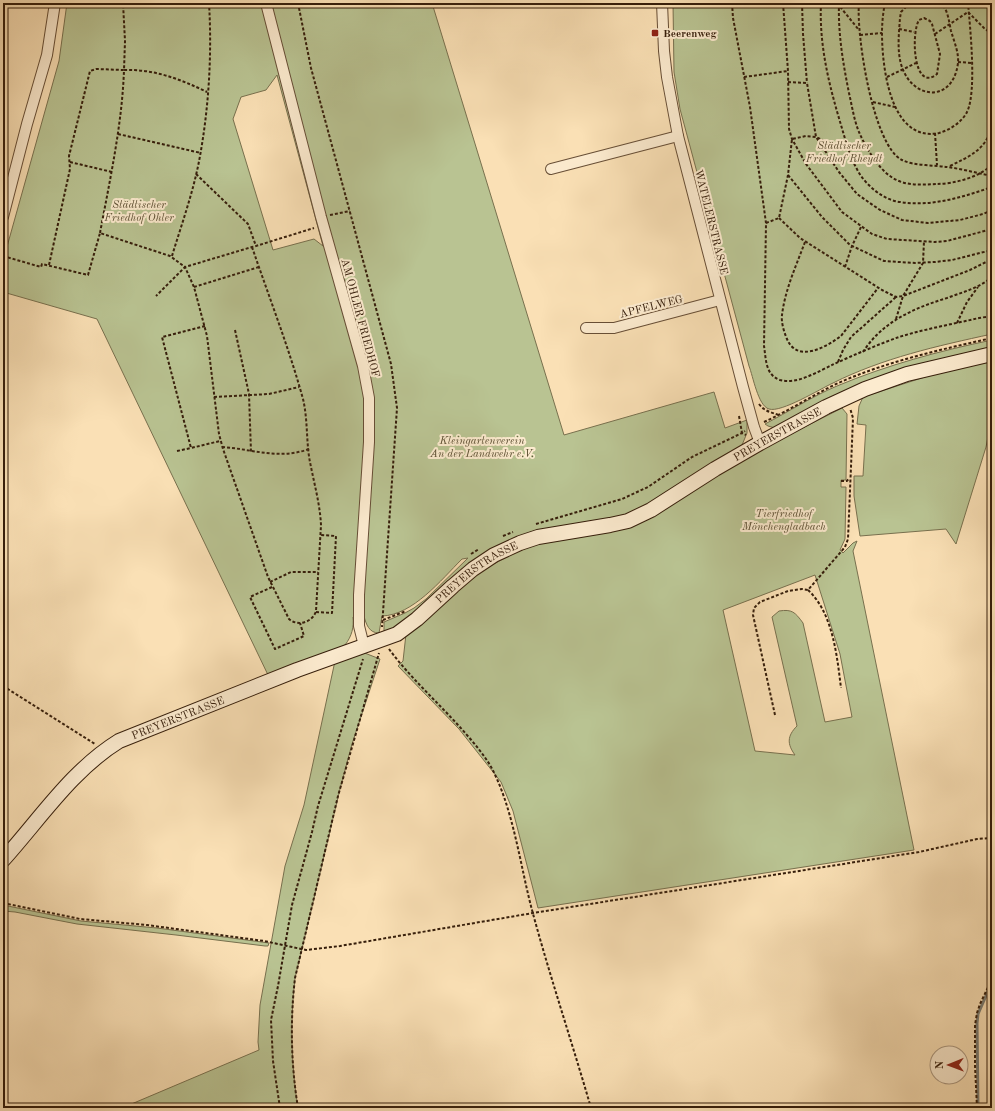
<svg xmlns="http://www.w3.org/2000/svg" width="995" height="1111" font-family="'Old Standard TT',serif">
	<rect width="100%" height="100%" fill="#fae0b5"/>
	<filter id="stains"><feTurbulence type="fractalNoise" baseFrequency=".005" numOctaves="4"/><feColorMatrix values="0 0 0 0 .2 0 0 0 0 .09 0 0 0 0 .02 0 0 0 .5 -.17"/></filter>
	<radialGradient id="worn" r=".72"><stop offset=".6" stop-color="#630" stop-opacity="0"/><stop offset="1" stop-color="#630" stop-opacity=".3"/></radialGradient>
	<!-- green -->
	<g fill="#b9c392" stroke="#78704e" fill-rule="evenodd">
		<path d="M67,3H432L564,435L714,392L725,428L747,420V433L742,445L662,498L625,516L530,534L407,621L384,633V622L405,613L414,608L426,599L468,558L462,559C441,580 413,615 382,616L379,633C369,633 366,624 364,616L353,617C354,627 352,636 345,645L269,677L97,319L3,292V261L59,61ZM277,75L323,246L314,239L273,250L233,119L241,97L266,90Z"/>
		<path d="M673,3H992V334C937,346 883,358 833,383C820,389 781,413 769,409C758,406 753,376 749,366L680,109L674,72Z"/>
		<path d="M992,340V349L775,428L768,426L765,424C788,412 813,396 837,386C887,365 939,351 992,340Z"/>
		<path d="M992,360V416L986,447L956,544L946,529L860,536L854,496V476H863L866,425L857,424L859,406L863,397L937,373Z"/>
		<path d="M842,408L847,414L846,480H841V487H846L845,539L840,550L843,553L853,543L857,541L853,551L914,850L538,908L513,811L501,782L459,729L398,666L403,661L406,634L484,569L518,551L536,544L603,532L706,481L771,444ZM815,575L840,654L852,717L825,722L803,623C795,612 792,609 779,611L772,617L797,726C787,736 787,744 795,755L755,751L723,610Z"/>
		<path d="M362,652L380,659L352,744L340,789L295,978C290,1021 291,1065 298,1108H122L259,1050L258,1042L260,1005L285,866L304,805L335,661Z"/>
		<path d="M3,905L81,921L157,928L269,943L268,946H265L176,935L77,924L15,912L3,911Z"/>
	</g>
	<g fill="none" stroke-linecap="round" stroke-linejoin="round">
		<!-- stream -->
		<path stroke="#797c74" stroke-width="3" d="M978,1108L977,1023L978,1014L992,982"/>
		<defs>
			<g id="minor">
				<path d="M266,3L321,217L363,366L369,398V442L359,595V626L364,646"/>
				<path d="M662,3L664,51L667,77L678,136L743,387L754,427L760,443"/>
				<path d="M551,169L678,136"/>
				<path d="M3,217L27,124L47,55L55,3"/>
				<path d="M586,328H614L720,300"/>
			</g>
			<g id="secondary">
				<path id="s1" d="M3,860C40,819 72,770 119,741L297,670L397,634L417,619L453,586L473,569L494,555L520,543L538,537L610,525L628,521L651,510L715,469L760,443L826,407L865,389L907,374L992,354"/>
			</g>
		</defs>
		<!-- minor casing -->
		<use href="#minor" stroke="#674e36" stroke-width="12"/>
		<!-- secondary casing -->
		<use href="#secondary" stroke="#361e0b" stroke-width="16"/>
		<!-- path -->
		<g stroke="#361e0b" stroke-width="2" stroke-dasharray="3 2" stroke-linecap="butt">
			<path d="M298,3L311,68L391,364L397,408L382,627"/>
			<path d="M732,3L733,18L750,107L766,223L764,346C766,358 765,375 780,380C797,385 819,371 834,364C854,355 879,344 899,337C925,329 953,324 979,318L992,316"/>
			<path d="M783,3L788,71L789,129L792,139L806,164L842,212L872,234L887,239L935,242L947,241L992,229"/>
			<path d="M802,3L803,34L807,83"/>
			<path d="M821,3C819,45 829,85 841,125C846,142 851,161 861,176C870,188 884,200 900,202C932,207 963,197 992,187"/>
			<path d="M837,3L859,30"/>
			<path d="M839,3C838,34 843,63 849,93C852,106 854,120 859,132C865,146 877,167 890,176C903,186 920,185 936,184C954,184 981,177 992,164"/>
			<path d="M859,3C856,34 873,146 902,160C914,166 934,165 947,167C962,169 977,173 992,176"/>
			<path d="M885,3C883,13 882,23 882,33C882,66 890,143 939,133C950,130 962,122 967,112C977,92 970,27 968,3"/>
			<path d="M910,3L901,12L900,18C899,32 897,50 901,64C911,100 953,104 958,63C959,53 954,41 951,31C949,22 948,8 940,3"/>
			<path d="M924,18L930,21L932,24L940,54L937,74C913,93 911,33 919,20Z"/>
			<path d="M899,29L914,32"/>
			<path d="M935,34L968,12L984,28L992,34"/>
			<path d="M860,35L882,33"/>
			<path d="M958,62L972,63"/>
			<path d="M744,77L788,71"/>
			<path d="M887,77L916,63"/>
			<path d="M788,82L807,83L816,137L839,172L857,194L880,210L902,220L928,223L960,220L983,214L992,210"/>
			<path d="M873,102L895,107"/>
			<path d="M935,133L937,165"/>
			<path d="M118,134L201,153"/>
			<path d="M70,162L112,172"/>
			<path d="M950,166C970,156 986,150 992,126"/>
			<path d="M196,174L248,224L256,246"/>
			<path d="M788,175L822,217L850,245L884,261L915,263L935,262L952,260L992,250"/>
			<path d="M330,215L350,211"/>
			<path d="M779,218L800,238L882,290L896,297L903,296L970,270L992,259"/>
			<path d="M766,223L779,218L788,175L792,139L806,136L816,137L831,144L847,147"/>
			<path d="M100,233C110,179 122,125 124,70C154,69 180,79 207,92"/>
			<path d="M805,242C796,266 785,290 782,315C781,322 784,332 787,339C797,363 825,348 841,336L878,288"/>
			<path d="M252,247C269,297 289,348 303,399C308,420 306,442 310,462C314,483 320,504 321,525L316,611C313,622 298,627 289,619L268,577L223,449L219,434L207,336L194,287L185,267L252,247L256,246L314,228"/>
			<path d="M3,256L41,267L42,264L88,275L100,233L170,256L185,267L156,296"/>
			<path d="M172,256C182,223 194,190 200,156C209,106 212,53 209,3"/>
			<path d="M49,265L70,169L69,156L90,71L96,69L124,70L125,41L123,3"/>
			<path d="M845,267L852,246L861,227"/>
			<path d="M194,287L259,267"/>
			<path d="M896,319L903,296L923,263L924,241"/>
			<path d="M957,323L967,302L978,287"/>
			<path d="M205,326L162,337L191,448L220,441"/>
			<path d="M235,330L249,394L251,452"/>
			<path d="M863,352C882,322 914,308 947,298C963,292 979,288 992,277"/>
			<path d="M838,362L843,350L851,337L896,297"/>
			<path d="M214,397L269,394L299,387"/>
			<path d="M759,404C764,411 770,412 779,415"/>
			<path d="M739,416L742,433L745,431"/>
			<path d="M764,422C788,411 810,397 834,385C884,362 939,350 992,338"/>
			<path d="M222,447C252,449 279,460 309,449"/>
			<path d="M177,451L191,448"/>
			<path d="M841,481H847L849,478"/>
			<path d="M536,524L622,499L648,487L692,457L742,433L746,435"/>
			<path d="M503,536L513,532"/>
			<path d="M471,554L479,549"/>
			<path d="M270,582L291,572H318"/>
			<path d="M272,587L250,597L275,649L304,636L300,623"/>
			<path d="M808,590C833,613 837,656 841,688"/>
			<path d="M316,612L332,613L336,536L321,535"/>
			<path d="M383,620L406,611"/>
			<path d="M389,649C411,679 441,705 466,734C475,744 483,754 490,765C513,806 520,865 532,910C550,977 572,1042 591,1108"/>
			<path d="M3,686L95,744"/>
			<path d="M775,715L753,615L754,608L760,602L788,591L802,589L808,590L845,547L848,539L853,418L850,408"/>
			<path d="M3,903L80,919L147,925L264,941L306,950L340,946L533,913L919,852L977,839L992,838"/>
			<path d="M280,1108L273,1061L271,1020L278,986L292,905L312,832L318,806L363,659"/>
			<path d="M298,1108C291,1065 290,1021 295,978L338,796L379,653"/>
			<path d="M977,1108L975,1066V1025L977,1013L980,1004L992,979"/>
		</g>
		<!-- minor -->
		<use href="#minor" stroke="#fcebcf" stroke-width="10"/>
		<!-- secondary -->
		<use href="#secondary" stroke="#fcebcf" stroke-width="14"/>
	</g>
	<!-- markers -->
	<rect fill="#8f2418" stroke="#fcebcf" stroke-width="1.5" x="651" y="29" width="8" height="8" rx="2"/>
	<g text-anchor="middle" stroke-width="4" stroke-linejoin="round" paint-order="stroke">
		<!-- poi labels -->
		<g font-size="11" font-weight="bold" fill="#361e0b" stroke="#fcebcf" text-anchor="start">
			<text x="663" y="37">Beerenweg</text>
		</g>
		<!-- park labels -->
		<g font-size="11" font-style="italic" fill="#5d5034" stroke="#fcebcf">
			<text x="844" y="149">Städtischer<tspan x="844" dy="13">Friedhof Rheydt</tspan></text>
			<text x="139" y="208">Städtischer<tspan x="139" dy="13">Friedhof Ohler</tspan></text>
			<text x="482" y="444">Kleingartenverein<tspan x="482" dy="13">An der Landwehr e.V.</tspan></text>
			<text x="784" y="517">Tierfriedhof<tspan x="784" dy="13">Mönchengladbach</tspan></text>
		</g>
		<!-- street labels -->
		<g font-size="11" fill="#361e0b" stroke="#fcebcf">
			<text transform="translate(712 222) rotate(76)" y="4">WATELERSTRASSE</text>
			<text transform="translate(651 306) rotate(-14)" y="4">APFELWEG</text>
			<text transform="translate(361 318) rotate(75)" y="4">AM OHLER FRIEDHOF</text>
			<text dy="4" stroke="none"><textPath href="#s1" startOffset="902">PREYERSTRASSE</textPath></text>
			<text dy="4" stroke="none"><textPath href="#s1" startOffset="566">PREYERSTRASSE</textPath></text>
			<text dy="4" stroke="none"><textPath href="#s1" startOffset="230">PREYERSTRASSE</textPath></text>
		</g>
	</g>
	<!-- margin -->
	<rect width="995" height="1111" fill="none" stroke="#fae0b5" stroke-width="16"/>
	<rect x="4" y="4" width="987" height="1103" fill="none" stroke="#361e0b" stroke-width="2"/>
	<rect x="8" y="8" width="979" height="1095" fill="none" stroke="#361e0b"/>
	<!-- north arrow -->
	<g transform="translate(949 1065) rotate(269)"><circle r="19" fill="#fcebcf" stroke="#ad9981"/>
	<path d="M0-3L7 15L0 10L-7 15Z" fill="#8f2418"/>
	<text y="-6" font-size="11" font-weight="bold" text-anchor="middle" fill="#361e0b">N</text>
	</g>
	<rect width="100%" height="100%" filter="url(#stains)"/>
	<rect width="100%" height="100%" fill="url(#worn)"/>
</svg>
